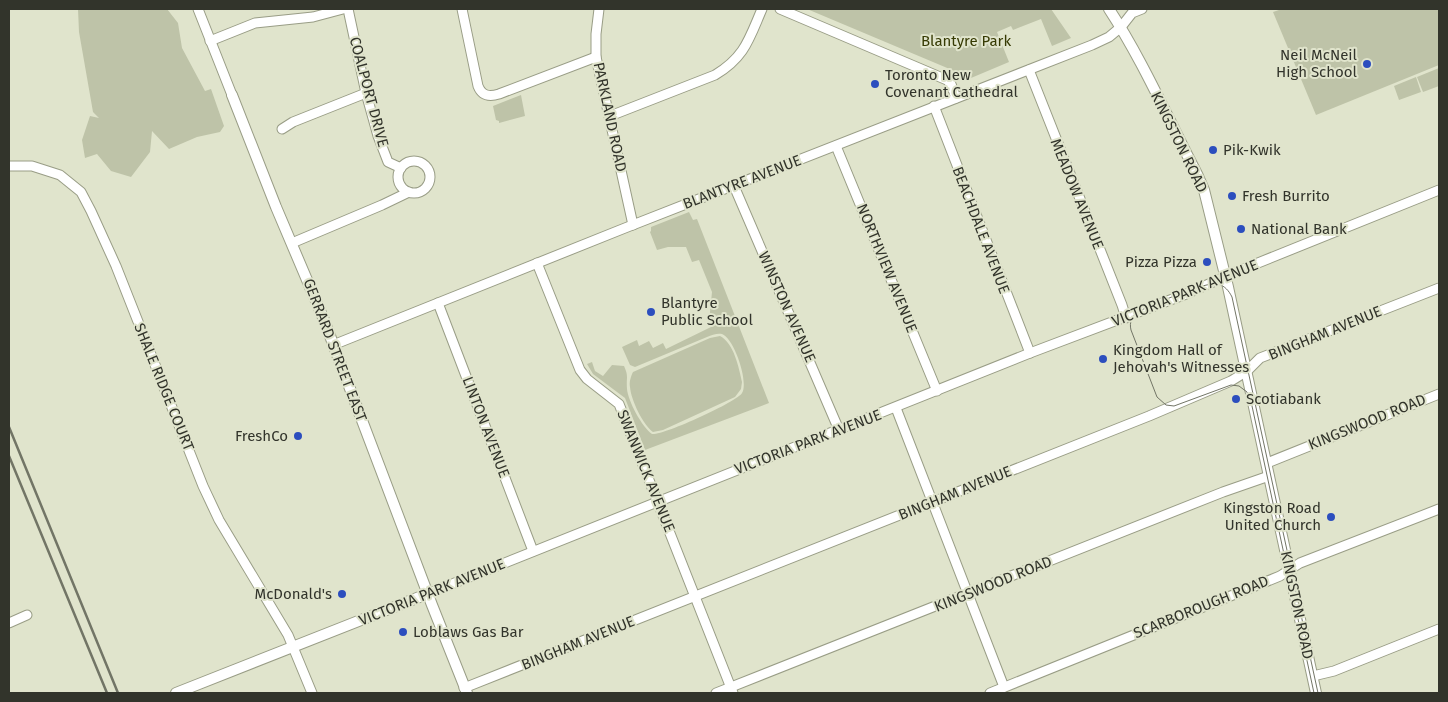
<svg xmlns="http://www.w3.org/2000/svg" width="1448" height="702" font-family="'Fira Sans',sans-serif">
	<rect width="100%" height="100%" fill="#e0e4cc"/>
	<!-- green -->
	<g fill="#bec3a8">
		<path d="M78,9H167L178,23L182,48L205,91L211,89L224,126L220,132L197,137L169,149L152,131L150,152L131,177L111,171L97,154L85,158L82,140L90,116L99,118L93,112L79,32Z"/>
		<path d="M807,9H1051L1071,38L1052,46L1041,19L1013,30L1011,26L997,32L1009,62L971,78Z"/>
		<path d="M1282,9H1439V65L1316,115L1273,12Z"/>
		<path d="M1439,68V86L1423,92L1417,77Z"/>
		<path d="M1416,77L1421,92L1399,100L1394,86Z"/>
		<path d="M521,95L525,116L499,123V121L496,120L493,106Z"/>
		<path d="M689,212L693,220L697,219L769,403L645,450L625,398L593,374L587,364L592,362L595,371L603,376L612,365L624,366C629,377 626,377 627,389C628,401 642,427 652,434C662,436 737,402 742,393C749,382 734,338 722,334C717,333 712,335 707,337L635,367L630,365L622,347L637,340L639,346L649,341L653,348L663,343L666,349L711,327L710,312L712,292L699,260L692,262L686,247H668L657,250L650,232L651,231V227Z"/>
		<path d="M720,336C734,343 739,368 742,382L741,389L735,397L663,430L653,432C643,425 631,400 630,387C629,382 631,376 633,372L710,338Z"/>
	</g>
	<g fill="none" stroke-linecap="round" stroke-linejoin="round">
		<defs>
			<g id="minor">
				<path d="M198,9L232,95"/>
				<path d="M348,9L366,93L378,136L388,162L401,168"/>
				<path d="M462,9L478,86C482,96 489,97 499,94L596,57"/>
				<path d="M599,9L596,34V57L633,225"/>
				<path d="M780,9L947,80L951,84L956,98"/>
				<path d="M210,41L255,23L313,17L343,9"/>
				<path d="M1029,70L1122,305L1126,318"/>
				<path d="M934,106L1030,353"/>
				<path d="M610,116L715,75C745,57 749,39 762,9"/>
				<path d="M282,129L293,122L366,93"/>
				<path d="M836,146L937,391"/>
				<circle cx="414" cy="177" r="16"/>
				<path d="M9,166H32L60,175L81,192L91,211L116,266L203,486L219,520L288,635L312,693"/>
				<path d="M734,186L839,430"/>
				<path d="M292,243L382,205L409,192"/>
				<path d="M537,263L580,370L587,379L619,404L733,693"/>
				<path d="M438,303L533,551"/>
				<path d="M333,345L625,228L1092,45L1109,37L1121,27L1132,13L1142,9"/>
				<path d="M896,408L1004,687"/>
				<path d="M1267,463L1439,394"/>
				<path d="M427,594L1030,353L1186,294L1238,271L1439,190"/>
				<path d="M9,623L27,615"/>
				<path d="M1313,676L1334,671L1439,629"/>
				<path d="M464,688L1149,416L1231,381L1247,371L1260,358L1439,288"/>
				<path d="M716,693L1223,492L1269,476"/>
				<path d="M990,693L1280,576L1300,563L1439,509"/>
			</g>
			<g id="major">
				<path d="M1109,9C1143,61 1168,119 1197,174L1204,190L1228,287L1316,693"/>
				<path d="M232,95L276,207L324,320L432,605L467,693"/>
				<path d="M176,693L427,594"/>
			</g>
		</defs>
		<!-- minor casing -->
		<use href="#minor" stroke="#999d86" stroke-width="11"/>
		<!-- major casing -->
		<use href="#major" stroke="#999d86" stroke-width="12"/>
		<!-- minor -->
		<use href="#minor" stroke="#fff" stroke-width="9"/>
		<!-- major -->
		<use href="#major" stroke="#fff" stroke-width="10"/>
		<!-- tram -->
		<path stroke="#727566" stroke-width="1" d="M1314,693L1252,406L1247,392L1239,386L1231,385L1174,406L1166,405L1157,397L1131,330C1129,322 1132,316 1139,311C1153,305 1205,281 1218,284C1225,286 1229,291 1232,297L1318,693"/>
		<!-- rail -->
		<g stroke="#727566" stroke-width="2.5">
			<path d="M9,427L118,693"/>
			<path d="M9,456L107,693"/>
		</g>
	</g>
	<!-- markers -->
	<g fill="#2c4ebe" stroke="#e0e4cc" stroke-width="2">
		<circle cx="1367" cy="64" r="5"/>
		<circle cx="875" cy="84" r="5"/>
		<circle cx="1213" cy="150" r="5"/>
		<circle cx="1232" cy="196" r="5"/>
		<circle cx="1241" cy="229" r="5"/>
		<circle cx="1207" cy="262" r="5"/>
		<circle cx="651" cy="312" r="5"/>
		<circle cx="1103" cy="359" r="5"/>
		<circle cx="1236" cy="399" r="5"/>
		<circle cx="298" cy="436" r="5"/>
		<circle cx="1331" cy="517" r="5"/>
		<circle cx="342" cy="594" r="5"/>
		<circle cx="403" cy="632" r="5"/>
	</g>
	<g text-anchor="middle" stroke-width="4" stroke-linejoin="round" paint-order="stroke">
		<!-- park labels -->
		<g font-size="15" fill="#363a03" stroke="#e0e4cc">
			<text x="966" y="46">Blantyre Park</text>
		</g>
		<!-- poi labels -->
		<g font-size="15" fill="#32342b" stroke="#e0e4cc" text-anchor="start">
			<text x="1357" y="60" text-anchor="end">Neil McNeil<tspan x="1357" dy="17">High School</tspan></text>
			<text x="885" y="80">Toronto New<tspan x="885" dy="17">Covenant Cathedral</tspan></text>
			<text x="1223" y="155">Pik-Kwik</text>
			<text x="1242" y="201">Fresh Burrito</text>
			<text x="1251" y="234">National Bank</text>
			<text x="1197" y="267" text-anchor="end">Pizza Pizza</text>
			<text x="661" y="308">Blantyre<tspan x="661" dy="17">Public School</tspan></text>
			<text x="1113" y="355">Kingdom Hall of<tspan x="1113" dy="17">Jehovah's Witnesses</tspan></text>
			<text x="1246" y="404">Scotiabank</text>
			<text x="288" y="441" text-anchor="end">FreshCo</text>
			<text x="1321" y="513" text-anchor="end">Kingston Road<tspan x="1321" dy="17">United Church</tspan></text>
			<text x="332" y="599" text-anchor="end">McDonald's</text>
			<text x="413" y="637">Loblaws Gas Bar</text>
		</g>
		<!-- street labels -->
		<g font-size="15" fill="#32342b" stroke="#e0e4cc">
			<text transform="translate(369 92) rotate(75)" y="5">COALPORT DRIVE</text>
			<text transform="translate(610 117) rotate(78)" y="5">PARKLAND ROAD</text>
			<text transform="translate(1179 142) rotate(64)" y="5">KINGSTON ROAD</text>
			<text transform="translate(742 182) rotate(-21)" y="5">BLANTYRE AVENUE</text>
			<text transform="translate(1077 194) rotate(68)" y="5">MEADOW AVENUE</text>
			<text transform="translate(981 230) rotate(69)" y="5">BEACHDALE AVENUE</text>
			<text transform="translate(887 268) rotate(68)" y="5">NORTHVIEW AVENUE</text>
			<text transform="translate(1185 293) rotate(-22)" y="5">VICTORIA PARK AVENUE</text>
			<text transform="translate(787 307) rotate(66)" y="5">WINSTON AVENUE</text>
			<text transform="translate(1325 333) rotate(-22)" y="5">BINGHAM AVENUE</text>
			<text transform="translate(335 350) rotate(69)" y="5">GERRARD STREET EAST</text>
			<text transform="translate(164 387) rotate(68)" y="5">SHALE RIDGE COURT</text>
			<text transform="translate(1367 422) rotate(-22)" y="5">KINGSWOOD ROAD</text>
			<text transform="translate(486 427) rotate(69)" y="5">LINTON AVENUE</text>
			<text transform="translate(808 442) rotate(-21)" y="5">VICTORIA PARK AVENUE</text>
			<text transform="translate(646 471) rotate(68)" y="5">SWANWICK AVENUE</text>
			<text transform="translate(955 493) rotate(-22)" y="5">BINGHAM AVENUE</text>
			<text transform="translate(993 584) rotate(-22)" y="5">KINGSWOOD ROAD</text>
			<text transform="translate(432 592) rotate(-22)" y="5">VICTORIA PARK AVENUE</text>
			<text transform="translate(1297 605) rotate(78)" y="5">KINGSTON ROAD</text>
			<text transform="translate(1201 607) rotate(-22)" y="5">SCARBOROUGH ROAD</text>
			<text transform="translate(578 643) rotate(-22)" y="5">BINGHAM AVENUE</text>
		</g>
	</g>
	<!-- border -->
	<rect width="1448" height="702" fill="none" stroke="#32342b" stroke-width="20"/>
</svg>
